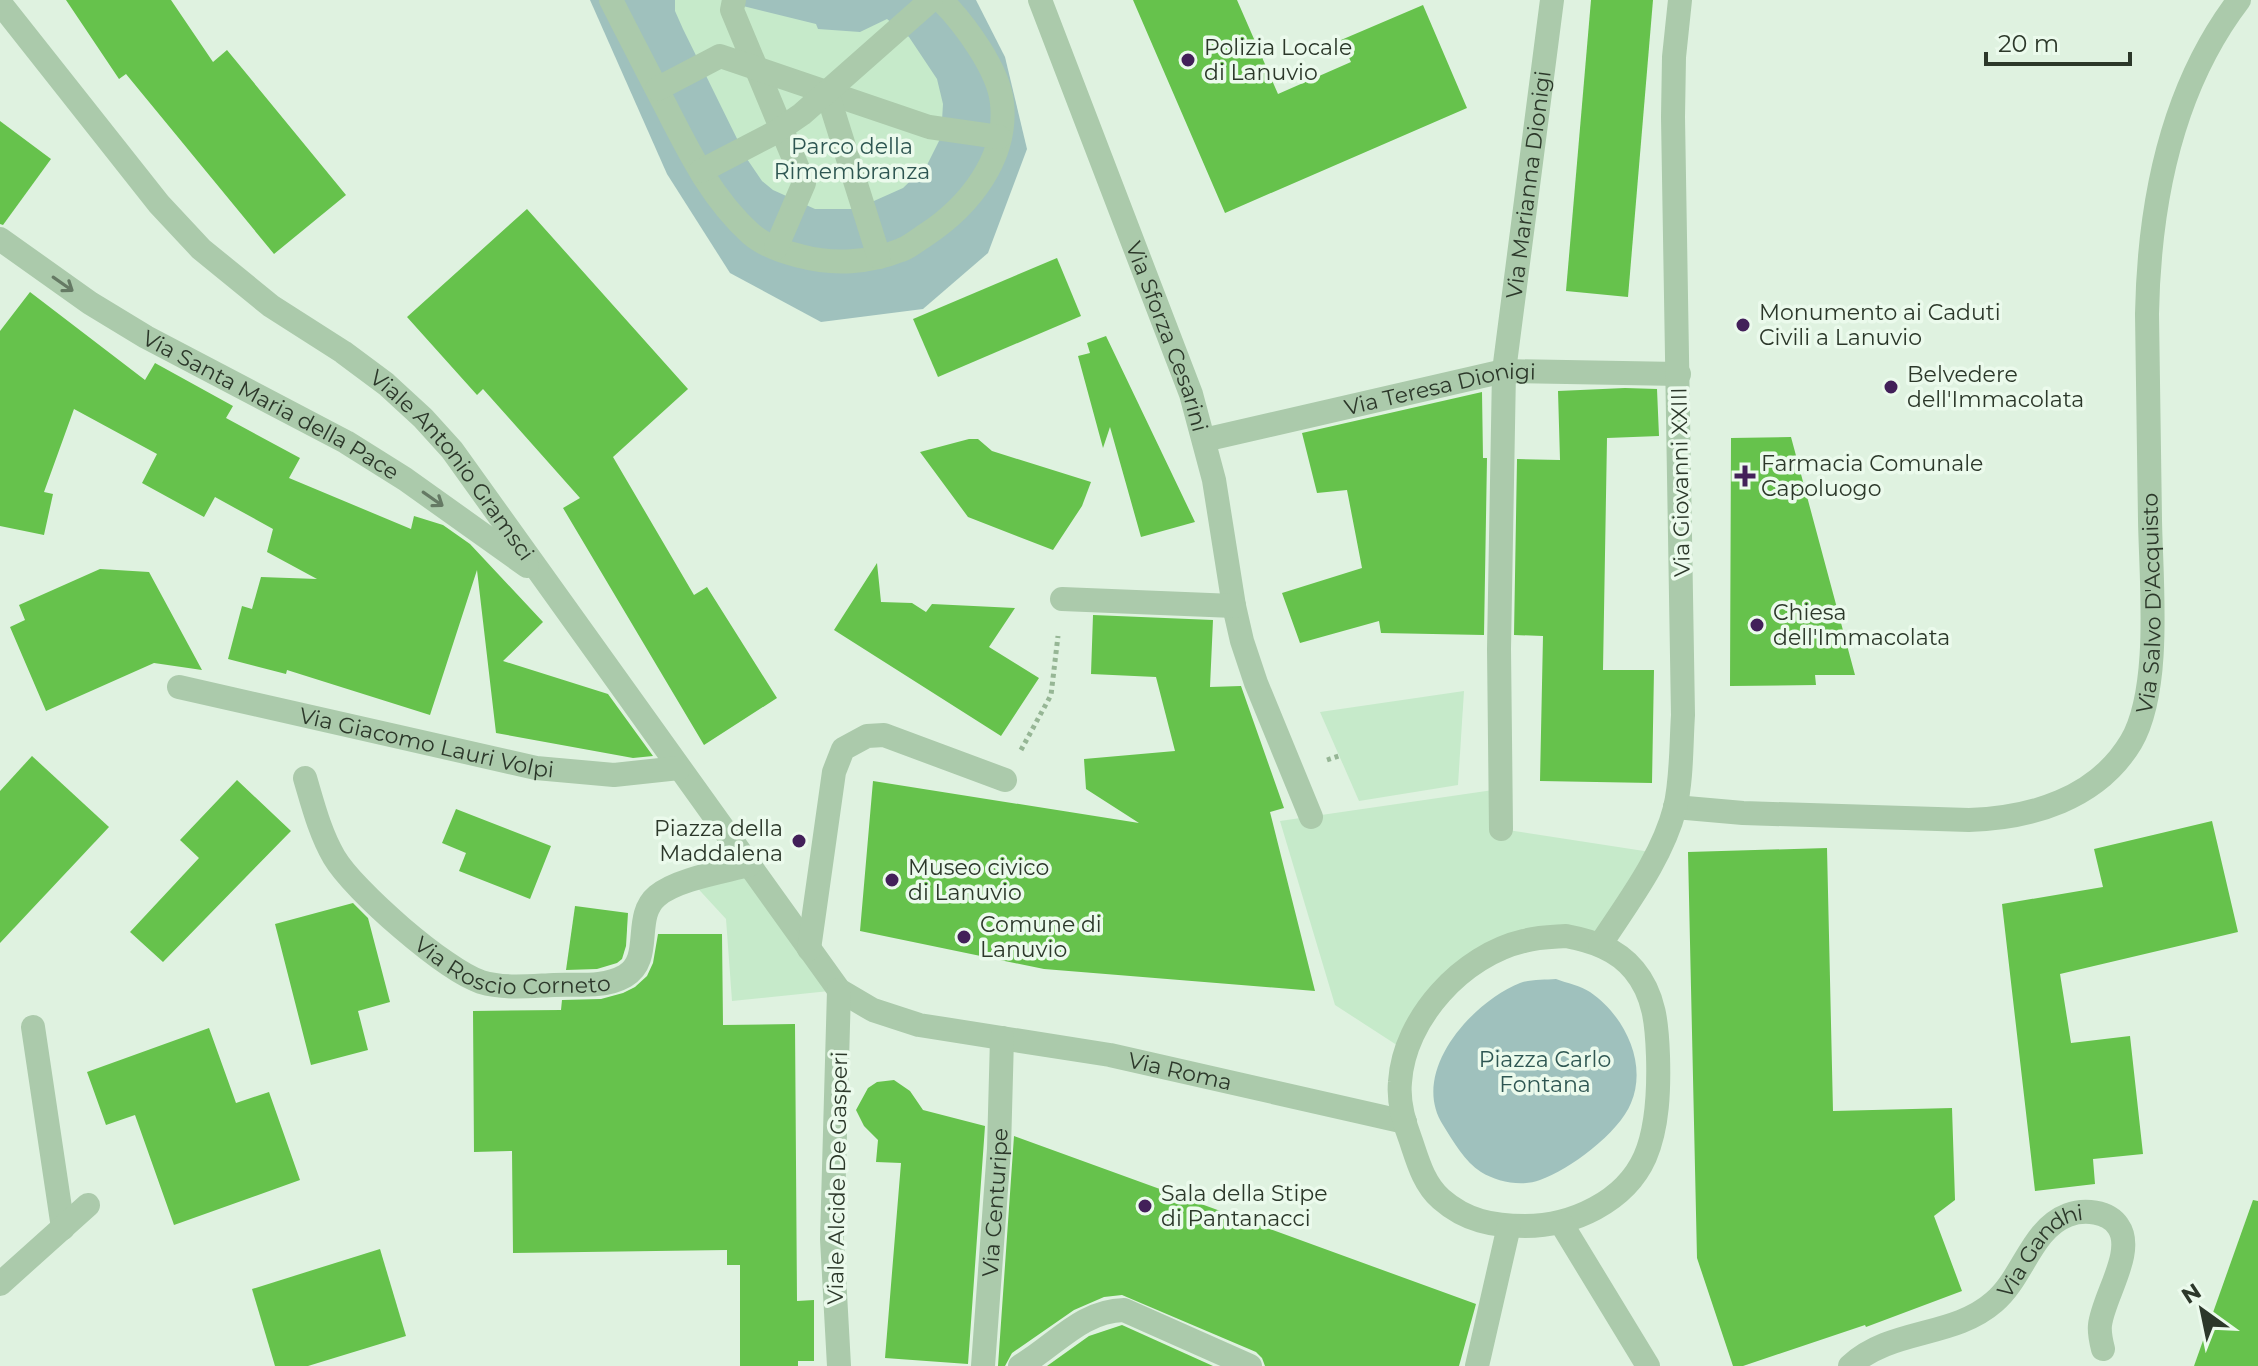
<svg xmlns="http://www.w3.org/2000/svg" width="2258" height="1366" font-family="Montserrat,sans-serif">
	<rect width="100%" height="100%" fill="#dff2e0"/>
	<!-- green -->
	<g fill="#9fc1bd">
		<path d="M590,0H976L1005,57L1027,149L988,253L923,309L821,322L730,273L667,174Z"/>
		<path d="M1556,979C1567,983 1581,986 1590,992C1624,1015 1648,1063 1631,1103C1619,1133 1569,1170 1540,1180C1522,1187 1497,1182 1481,1172C1465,1162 1453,1141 1443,1125C1409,1072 1472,1002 1520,983C1531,979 1545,980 1556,979Z"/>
	</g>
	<!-- plaza -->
	<g fill="#c6eaca">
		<path d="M675,0H744L743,6L816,24L818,29L860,32L887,19L909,37L937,79L943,104L941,137L927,165L903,188L856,209H815L773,190L762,181L747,159L683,29L675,11Z"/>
		<path d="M1464,691L1458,785L1359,801L1320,712Z"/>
		<path d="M1500,789L1501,829L1657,853L1600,945L1584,939L1486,956L1406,1051L1335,1005L1280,821Z"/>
		<path d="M749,865L839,990L732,1001L726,919L691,881Z"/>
	</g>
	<!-- building -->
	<g fill="#66c24c">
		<path d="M66,0H171L213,62L227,50L346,195L274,254L126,74L119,79Z"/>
		<path d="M1133,0H1237L1278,94L1351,62L1341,40L1423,5L1467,108L1225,213Z"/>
		<path d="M1591,0H1653L1628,297L1566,291Z"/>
		<path d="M0,121L51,159L3,225L0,224Z"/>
		<path d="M527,209L688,389L613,457L694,595L707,587L777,698L704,745L563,508L580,498L483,389L477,395L407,317Z"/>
		<path d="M1057,258L1081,316L938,377L913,319Z"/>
		<path d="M30,292L145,380L155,363L233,406L226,418L300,458L289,478L411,529L414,516L443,525L470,544L543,622L503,661L608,694L653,756L633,758L496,733L477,570L430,715L287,670L286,674L228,659L242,606L252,609L261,577L317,579L267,552L273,529L215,497L204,517L142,483L157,454L74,409L44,492L53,494L44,535L0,526V331Z"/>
		<path d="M1106,336L1195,522L1141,537L1110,427L1103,448L1078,356L1090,353L1087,343Z"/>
		<path d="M1625,388L1657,389L1659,436L1607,438L1603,670H1654L1652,783L1540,781L1543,636L1514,635L1517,459L1560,460L1558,391Z"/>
		<path d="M1482,392L1483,458H1487L1484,635L1381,633L1379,621L1300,643L1282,593L1362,568L1347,490L1317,493L1302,433Z"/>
		<path d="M1791,437L1855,675H1815L1816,685L1730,686L1731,438Z"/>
		<path d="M969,439H978L992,451L1091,482L1082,506L1053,550L968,517L920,452Z"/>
		<path d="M877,563L881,602L912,603L926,612L932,604L1015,608L989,647L1039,678L1001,736L834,630Z"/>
		<path d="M100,569L149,572L202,670L154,663L46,711L10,627L25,620L19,605Z"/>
		<path d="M1093,615L1213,620L1210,687L1241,686L1284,808L1270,812L1315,991L1044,969L860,931L873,781L1139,823L1086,789L1084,759L1175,751L1156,677L1091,674Z"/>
		<path d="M32,756L109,827L0,943V791Z"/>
		<path d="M237,780L291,831L163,962L130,932L199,858L180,840Z"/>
		<path d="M456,809L551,846L530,899L459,871L466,853L442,843Z"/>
		<path d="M2212,821L2238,932L2060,974L2071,1043L2130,1036L2143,1154L2093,1159L2095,1184L2035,1191L2002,904L2103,887L2094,849Z"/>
		<path d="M1827,848L1833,1111L1952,1108L1955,1200L1934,1216L1962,1291L1866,1327L1865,1325L1743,1366H1733L1697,1258L1688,852Z"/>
		<path d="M353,903L368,918L390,1002L358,1011L368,1050L311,1065L275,924Z"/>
		<path d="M575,906L628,913L626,946L622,959L617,963L597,969L566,970Z"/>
		<path d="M658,934H722L723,1025L795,1024L797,1301L814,1300V1361H798V1366H740V1265H727V1250L513,1253L512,1151L474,1152L473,1011L561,1010L562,1000L601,999L623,993L635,987L647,976L653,963Z"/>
		<path d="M209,1028L236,1103L269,1092L300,1180L174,1225L135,1115L106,1125L87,1072Z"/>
		<path d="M894,1080L910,1091L923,1110L985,1126L968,1364L885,1358L901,1163L876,1162L878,1140L864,1126L856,1110L868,1088L877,1082Z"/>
		<path d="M1014,1136L1476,1304L1459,1366H1265L1262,1358L1256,1352L1122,1295L1104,1297L1074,1310L1012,1353L1005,1366H998Z"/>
		<path d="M2253,1200L2258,1201V1366H2194Z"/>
		<path d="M380,1249L406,1336L308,1366H275L252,1289Z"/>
		<path d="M1122,1325L1213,1366H1047L1089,1336Z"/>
	</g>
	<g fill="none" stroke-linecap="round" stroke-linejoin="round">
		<!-- path -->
		<g stroke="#96b695" stroke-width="5" stroke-dasharray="4 4" stroke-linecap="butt">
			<path d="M1021,750L1051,695L1058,636"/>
			<path d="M1327,760L1339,756"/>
		</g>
		<!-- minor -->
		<g stroke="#abcaab" stroke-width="24">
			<path d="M611,0C628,34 646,68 664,103C688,150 711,198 751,234C764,245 783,252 800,256C833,265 869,263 901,250C910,247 919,239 927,234C969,206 1008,158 1002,103C999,70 964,23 941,0"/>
			<path d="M734,0L732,10L804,183L776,248"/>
			<path id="s1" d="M1040,0L1191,394L1214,480L1234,606L1242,641L1256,683L1311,817"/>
			<path id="s2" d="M0,3L159,204L201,249L271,306L343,352L386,384L423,418L452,450L839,990L873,1010L919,1025L1110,1055L1405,1122"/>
			<path d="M657,89L720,56L929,127L999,137"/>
			<path d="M827,92L879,257"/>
			<path d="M701,171L776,132L802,114L931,0"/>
			<path id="s3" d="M0,239L90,303L146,337L346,442L405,479L527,566"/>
			<path id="s4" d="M1204,440L1504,371L1679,374"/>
			<path d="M1062,599L1234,606"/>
			<path id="s5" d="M179,687L536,768L614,775L679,768"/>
			<path id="s6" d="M305,778C313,805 320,833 334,857C354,891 445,970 481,982C504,989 530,986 554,985C577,984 604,988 625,976C654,959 632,917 657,896C677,879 723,872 749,865"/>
			<path id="s7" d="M1675,807L1743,813L1969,820C2031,818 2097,799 2131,742C2162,689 2151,581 2150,520C2149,452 2148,383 2147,314C2149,206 2171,89 2239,0"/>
			<path id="s8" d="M1501,829L1499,649L1504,371L1552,0"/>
			<path d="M1566,936C1592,941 1617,949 1634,970C1655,995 1657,1026 1658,1056C1659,1089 1658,1127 1645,1157C1625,1202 1572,1226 1525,1226C1493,1226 1466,1221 1441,1199C1424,1184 1418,1162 1411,1141C1404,1123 1398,1102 1400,1082C1404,1018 1463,955 1524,941C1538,937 1552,937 1566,936Z"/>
			<path d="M1600,945C1628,902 1662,858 1675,808C1682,779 1681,745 1683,715L1673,117L1674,57L1680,0"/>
			<path d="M809,949L834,772L843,749L867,736L884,735L1005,780"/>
			<path d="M839,990L832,1239L839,1366"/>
			<path d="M33,1027L63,1228"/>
			<path d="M1561,1223L1648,1366"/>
			<path d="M0,1284L88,1205"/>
			<path id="s9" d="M983,1366L999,1149L1002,1038"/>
			<path d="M1020,1366C1056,1345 1081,1311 1124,1310L1250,1366"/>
			<path d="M1477,1366L1509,1226"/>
			<path id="s10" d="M1850,1366C1891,1328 1953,1338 1994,1302C2023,1278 2031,1229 2068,1215C2084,1209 2108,1211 2118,1226C2136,1251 2103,1297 2100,1325C2099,1333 2101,1341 2103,1349"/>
		</g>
	</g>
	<!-- one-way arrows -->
	<defs><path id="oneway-shaft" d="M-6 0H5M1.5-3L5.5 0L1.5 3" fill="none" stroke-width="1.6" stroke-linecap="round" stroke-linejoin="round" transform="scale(2)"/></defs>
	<g stroke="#657a64">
		<use href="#oneway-shaft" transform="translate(63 284) rotate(35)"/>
		<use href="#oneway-shaft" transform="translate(433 499) rotate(35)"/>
	</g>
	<!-- markers -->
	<g fill="#422059" stroke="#ebfaec" stroke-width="3">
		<circle cx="1188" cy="60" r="8"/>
		<circle cx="1743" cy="325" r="8"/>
		<circle cx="1891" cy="387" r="8"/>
		<path d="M1741 464h8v8h8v8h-8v8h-8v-8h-8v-8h8z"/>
		<circle cx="1757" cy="625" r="8"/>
		<circle cx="799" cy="841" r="8"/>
		<circle cx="892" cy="880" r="8"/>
		<circle cx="964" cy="937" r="8"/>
		<circle cx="1145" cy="1206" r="8"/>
	</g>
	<g text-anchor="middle" stroke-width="7" stroke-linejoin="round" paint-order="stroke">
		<!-- poi labels -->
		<g font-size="22" fill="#2c382a" stroke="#ebfaec" text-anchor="start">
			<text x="1204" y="55">Polizia Locale<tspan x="1204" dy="25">di Lanuvio</tspan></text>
			<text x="1759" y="320">Monumento ai Caduti<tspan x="1759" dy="25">Civili a Lanuvio</tspan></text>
			<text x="1907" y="382">Belvedere<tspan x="1907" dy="25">dell'Immacolata</tspan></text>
			<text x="1761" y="471">Farmacia Comunale<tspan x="1761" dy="25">Capoluogo</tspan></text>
			<text x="1773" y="620">Chiesa<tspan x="1773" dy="25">dell'Immacolata</tspan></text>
			<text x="783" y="836" text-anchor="end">Piazza della<tspan x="783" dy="25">Maddalena</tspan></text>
			<text x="908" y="875">Museo civico<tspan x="908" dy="25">di Lanuvio</tspan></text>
			<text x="980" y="932">Comune di<tspan x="980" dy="25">Lanuvio</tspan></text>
			<text x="1161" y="1201">Sala della Stipe<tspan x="1161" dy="25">di Pantanacci</tspan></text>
		</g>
		<!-- park labels -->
		<g font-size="22" fill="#2e5652" stroke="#ebfaec">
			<text x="852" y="154">Parco della<tspan x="852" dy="25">Rimembranza</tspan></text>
			<text x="1545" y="1067">Piazza Carlo<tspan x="1545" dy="25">Fontana</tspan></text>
		</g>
		<!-- street labels -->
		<g font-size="22" fill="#2c382a" stroke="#ebfaec">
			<text dy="8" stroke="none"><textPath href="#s8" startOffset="646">Via Marianna Dionigi</textPath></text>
			<text dy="8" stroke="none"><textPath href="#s1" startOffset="360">Via Sforza Cesarini</textPath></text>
			<text dy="8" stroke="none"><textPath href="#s4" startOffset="242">Via Teresa Dionigi</textPath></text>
			<text dy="8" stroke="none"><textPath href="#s3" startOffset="318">Via Santa Maria della Pace</textPath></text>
			<text dy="8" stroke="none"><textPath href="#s2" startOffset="652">Viale Antonio Gramsci</textPath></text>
			<text transform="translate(1680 482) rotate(-91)" y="8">Via Giovanni XXIII</text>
			<text dy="8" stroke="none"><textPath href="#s7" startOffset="624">Via Salvo D'Acquisto</textPath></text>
			<text dy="8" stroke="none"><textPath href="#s5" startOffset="254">Via Giacomo Lauri Volpi</textPath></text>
			<text dy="8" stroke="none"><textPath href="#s6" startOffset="306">Via Roscio Corneto</textPath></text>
			<text dy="8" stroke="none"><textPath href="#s2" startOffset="1658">Via Roma</textPath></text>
			<text transform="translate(837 1178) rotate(-89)" y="8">Viale Alcide De Gasperi</text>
			<text dy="8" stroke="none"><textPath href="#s9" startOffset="164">Via Centuripe</textPath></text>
			<text dy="8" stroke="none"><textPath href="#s10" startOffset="230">Via Gandhi</textPath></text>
		</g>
	</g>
	<!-- north arrow -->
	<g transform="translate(2202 1310) rotate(327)" stroke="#ebfaec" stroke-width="6" paint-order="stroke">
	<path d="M0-6L14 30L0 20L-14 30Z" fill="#2c382a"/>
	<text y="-12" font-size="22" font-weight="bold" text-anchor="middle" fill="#2c382a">N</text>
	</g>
	<!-- scale -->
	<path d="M1986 52v12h144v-12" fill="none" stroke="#2c382a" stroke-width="4"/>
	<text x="1998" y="52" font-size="24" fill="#2c382a" stroke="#ebfaec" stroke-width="6" paint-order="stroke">20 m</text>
</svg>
